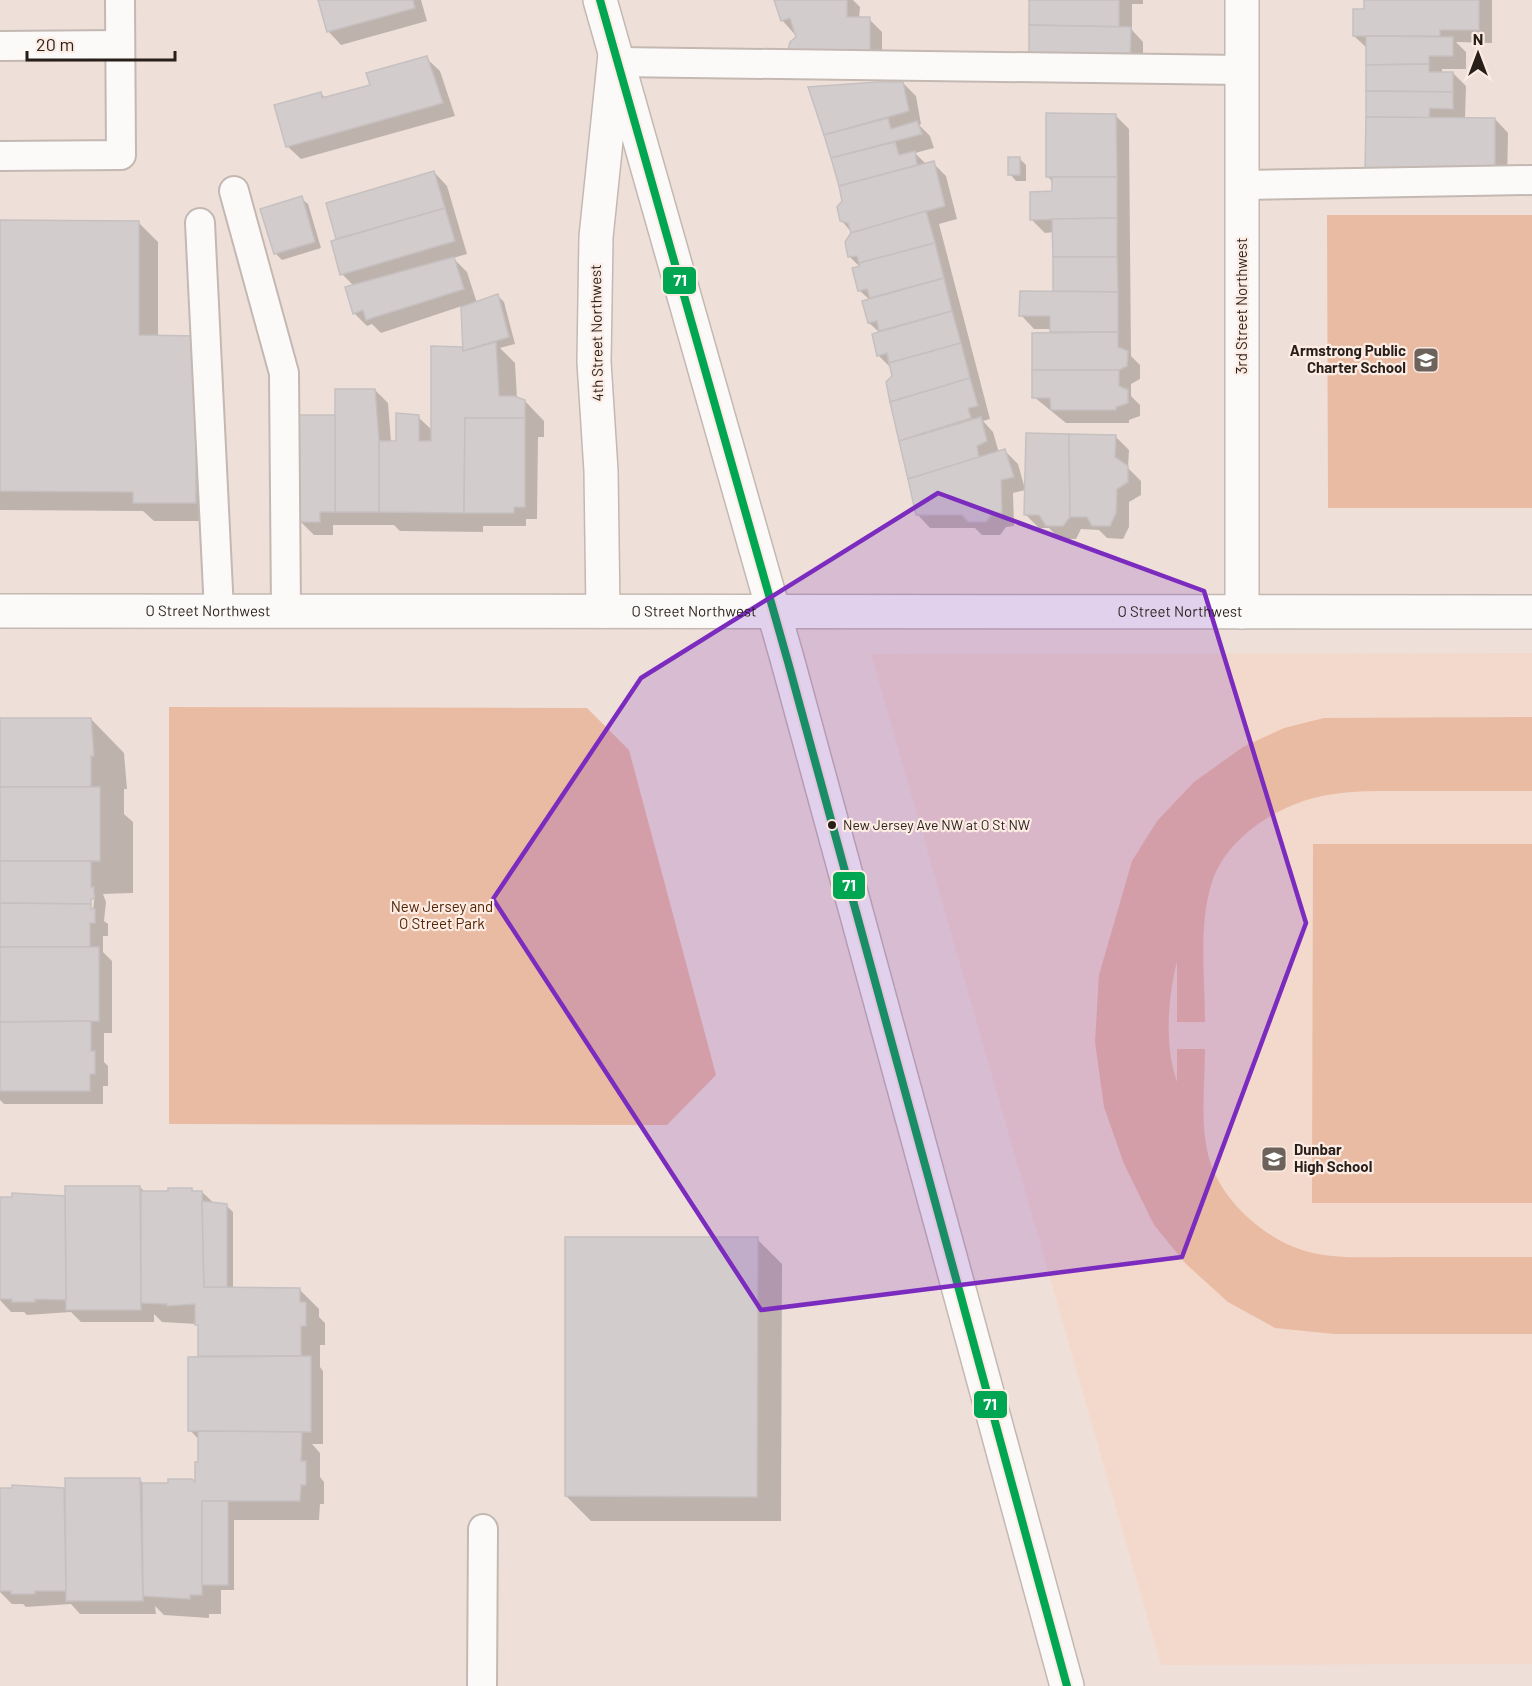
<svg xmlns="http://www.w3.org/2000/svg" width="1532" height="1686" font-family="Barlow,sans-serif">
	<rect width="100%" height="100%" fill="#eee0d8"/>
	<!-- built -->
	<path fill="#f2d9cc" d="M1532,653V1664L1161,1665L871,654Z"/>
	<!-- green -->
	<g fill="#e9bba2">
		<path d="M1327,215H1532V508H1328Z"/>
		<path d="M169,707L587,708L629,750L716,1075L667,1125L169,1124Z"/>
		<path d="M1532,717V791C1491,791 1450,791 1409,791C1382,791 1354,790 1327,795C1281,803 1227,836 1212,882C1198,925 1205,977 1205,1022H1177V961C1168,998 1164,1045 1177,1082V1049H1205C1205,1083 1200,1121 1208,1154C1218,1199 1267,1243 1313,1253C1341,1259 1371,1257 1399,1257C1444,1257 1488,1257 1532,1257V1334H1334L1275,1328L1228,1302L1186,1264L1154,1225L1124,1164L1104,1107L1095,1042L1099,975L1132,861L1157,821L1194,782L1243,747L1284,728L1324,718Z"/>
		<path d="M1313,844H1532V1203H1312Z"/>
	</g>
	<!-- shadow -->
	<g fill="#0003" fill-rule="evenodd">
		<path d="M319,0H421L427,21L341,45L328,31Z"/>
		<path d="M776,0H853L860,7L859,19H869L882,32V69L797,37L782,20Z"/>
		<path d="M1031,0H1143V4H1132V30L1143,42V73Z"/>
		<path d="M1366,0H1492V43L1456,42L1466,52V69H1442V73H1453L1466,86L1465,119H1495L1508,133L1507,183L1380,182L1368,49L1354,36L1366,10Z"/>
		<path d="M426,58L440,71L455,116L301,159L287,146L321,93L326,99L372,86Z"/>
		<path d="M903,83L916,96L921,124L919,125L930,136L934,148L915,153L926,164L933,163L946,176L957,219L939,224L990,419L983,421L993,432L999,453L1005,451L1018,464L1025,489L1115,436L1129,450L1128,468L1141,481V495L1129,502V527L1123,539L1107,538L1099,530L1081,529L1076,539H1060L1049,528H1039L1025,514L1026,490L1013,493L1014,526L1006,527L1000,535H982L975,528H930L917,514L888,383L894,377L892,369L878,355L879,332L869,323L870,300L860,291L861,268L850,257L853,234L841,220L844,202L841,186L810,88Z"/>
		<path d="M1115,115L1129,129L1131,356L1140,365V379L1131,384V396L1140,405V416L1129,420V423H1066L1034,397L1052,329H1034L1021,315L1054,293V232L1045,233L1032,220L1053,193V182L1047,176Z"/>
		<path d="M1019,158L1026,165V181H1016L1010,174Z"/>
		<path d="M434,172L447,186L467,254L453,258L467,272L477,303L497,295L504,302L515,344L500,348L515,363L517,399L525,401L544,421V437H538L537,519H526V526H483V532L400,531L394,525H333V535H314L301,522L337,417L375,390L388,403L391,442H397L418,417L432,430L462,348L465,352L462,306L381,333L372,324L367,326L354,313V286L342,274L338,240L328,204Z"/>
		<path d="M301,198L308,204L321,248L282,260L275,253Z"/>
		<path d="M0,222L139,223L158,242V337H195L215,521H154L143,511L0,510Z"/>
		<path d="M0,719H91L124,753L127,789H124V814L133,822V893L103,894L106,902L104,921L108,924V936H103V952L112,961V1033H104V1062L108,1066V1086H103V1104H4L0,1100ZM92,894H95L92,917H89Z"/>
		<path d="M140,1187L145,1192L191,1189L195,1192H202L217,1206H227L233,1212V1289L300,1290L319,1309V1317L325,1323V1345H320V1367L323,1371V1444H312L320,1453V1477L324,1482V1504H320L319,1520H234V1590H221V1614H209V1618L164,1615L155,1606L156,1614H80L71,1604L26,1607L23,1604H12L0,1592V1489H14V1486L66,1490L140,1480L145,1485H196L200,1441L190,1430L203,1358L200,1355V1329L196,1324L162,1322L154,1314V1322H81L71,1312L27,1315L24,1312H11L0,1300V1198H14V1194L66,1197Z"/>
		<path d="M757,1239L782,1264L781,1521H591L566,1496Z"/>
	</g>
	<!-- building -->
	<g fill="#d2cccd" stroke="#c6c0c1" stroke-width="1.5">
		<path d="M318,0H413L415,8L327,32Z"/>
		<path d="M774,0H847V17H870V57L788,50L790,42L796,37L790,18L781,21Z"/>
		<path d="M1029,0H1119V27L1029,25Z"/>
		<path d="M1364,0H1479V30H1440V36H1353V9H1364Z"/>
		<path d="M1029,25L1131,27L1130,60H1029Z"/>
		<path d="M1366,36L1453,37V56H1429V64L1366,65Z"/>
		<path d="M427,56L443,103L286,147L274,105L321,92L322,98L370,85L366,73Z"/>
		<path d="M1429,64V72H1453V92L1366,91V65Z"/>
		<path d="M878,82H903L909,111L824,135L808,87Z"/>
		<path d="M1366,91L1453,92V109L1430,108L1429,118L1366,117Z"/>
		<path d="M1046,113L1116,114L1117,177H1046Z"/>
		<path d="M1366,117L1495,118V171L1365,169Z"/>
		<path d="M888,118L891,129L917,121L922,134L831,158L824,135Z"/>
		<path d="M895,142L899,155L915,151L917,165L839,186L831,158Z"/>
		<rect x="1008" y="157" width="12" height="18"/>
		<path d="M934,161L945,206L851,233L848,223L840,221L837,207L842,201L839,186Z"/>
		<path d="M434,171L445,208L336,239L326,203Z"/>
		<path d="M1052,177H1117V218L1030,220V192L1052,191Z"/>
		<path d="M302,196L315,242L274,254L260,209Z"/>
		<path d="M445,208L455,241L340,275L331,241Z"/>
		<path d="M926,211L935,243L859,263L857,256L848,257L845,242L851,233Z"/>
		<path d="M1117,218V257H1053L1052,219Z"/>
		<path d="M0,220L139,221V335L196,336V503H133V492L0,491Z"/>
		<path d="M935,243L944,278L870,298L867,289L858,291L852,268L860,266L859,263Z"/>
		<path d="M454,257L464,289L366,320L363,310L353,314L345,287Z"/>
		<path d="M1053,257H1117L1118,292L1053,291Z"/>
		<path d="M944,278L952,311L879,331L877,321L868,323L862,301Z"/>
		<path d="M1020,291L1118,292V332H1050V316H1019Z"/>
		<path d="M498,294L509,337L463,351L461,307Z"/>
		<path d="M952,311L961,343L889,363L887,353L877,356L872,334Z"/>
		<path d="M1118,332V347L1128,351L1127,366L1119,370H1032V333Z"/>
		<path d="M496,342L499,396H514L525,400V418H465L464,513L379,512V441H396V413L419,415V441H431V346L462,347L463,351Z"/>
		<path d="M961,343L970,378L890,402L886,382L892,376L889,363Z"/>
		<path d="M1032,370H1119V386L1128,390V403L1116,407V410H1051L1050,398H1032Z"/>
		<path d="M970,378L978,406L968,408L971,418L899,441L890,402Z"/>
		<path d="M335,389H375L379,441V512H335Z"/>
		<path d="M299,415H335V512H320V522H299Z"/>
		<path d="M981,417L987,441L977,446L979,458L908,479L899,441Z"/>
		<path d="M465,418H525V507H514V513H464Z"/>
		<path d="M1026,433L1069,434L1070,517L1063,526H1046L1039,515H1024Z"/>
		<path d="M1069,434L1116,435L1115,457L1128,466V482L1117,489L1116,513L1110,526H1092L1087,517H1070Z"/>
		<path d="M1005,449L1014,477L1001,480L1002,513L992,514L986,522H968L962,515H916L908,479Z"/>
		<path d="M0,718H91L94,756H91V787H0Z"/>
		<rect x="0" y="787" width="100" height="74"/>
		<path d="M0,861H91V887H94V899H91V904L0,903Z"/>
		<path d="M0,903L91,904V909H95V923H90V947H0Z"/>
		<path d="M0,947H99V1021L0,1022Z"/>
		<path d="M91,1021V1051H95V1074H90V1091H0V1022Z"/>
		<path d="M65,1186H140L141,1310H66Z"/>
		<path d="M168,1188H192V1191H202L204,1287L300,1288V1302H306V1326H301V1356H198V1325H195V1304L167,1306V1304L141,1303V1191H168Z"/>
		<path d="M12,1193L65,1196L66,1300L35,1299V1302H12V1299H0V1197H12Z"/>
		<path d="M202,1201L227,1204V1287H204Z"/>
		<path d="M565,1237H758L757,1497L565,1496Z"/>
		<path d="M311,1356V1432L188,1431V1357Z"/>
		<path d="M198,1431L302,1432L301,1461H306V1485H301L300,1501H202V1595H190V1599L143,1596L142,1483H168V1479H192L195,1482V1462H198Z"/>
		<path d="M65,1478H140L143,1601H66Z"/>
		<path d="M12,1485L64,1488L66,1591H35V1594H11V1591H0V1488H12Z"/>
		<rect x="202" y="1501" width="26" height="84"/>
	</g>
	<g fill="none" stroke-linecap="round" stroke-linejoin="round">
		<defs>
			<g id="lane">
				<path d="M0,46L120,45"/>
				<path d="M617,62L1242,70"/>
				<path d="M0,156L121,155L120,0"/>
				<path d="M1242,185L1532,180"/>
				<path d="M234,191L284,373L286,611"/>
				<path d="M200,223L219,611"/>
				<path d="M482,1686L483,1529"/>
			</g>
			<g id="street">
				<path d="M1242,0V612"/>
				<path d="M603,611L601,471L594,362L596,237L615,54"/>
			</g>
			<g id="secondary">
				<path d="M600,0L788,662L1067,1686"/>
				<path id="s1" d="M0,611L1532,612"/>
			</g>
		</defs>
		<!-- lane casing -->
		<use href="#lane" stroke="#c3b8b2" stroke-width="32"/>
		<!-- street casing -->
		<use href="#street" stroke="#c3b8b2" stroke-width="36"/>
		<!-- secondary casing -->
		<use href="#secondary" stroke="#c3b8b2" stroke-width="36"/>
		<!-- lane -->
		<use href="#lane" stroke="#fcfaf9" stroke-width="28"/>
		<!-- street -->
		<use href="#street" stroke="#fcfaf9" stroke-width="33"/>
		<!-- secondary -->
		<use href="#secondary" stroke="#fcfaf9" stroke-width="33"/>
		<defs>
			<path id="bus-1" d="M600,0L788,662L1067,1686"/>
		</defs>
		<!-- bus-1 casing -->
		<use href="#bus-1" stroke="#fcece4" stroke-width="12"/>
		<!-- bus-1 -->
		<use href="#bus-1" stroke="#00a651" stroke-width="8"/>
	</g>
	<!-- marked area -->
	<path fill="#7b2cbf" fill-opacity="0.2" stroke="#7b2cbf" stroke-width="4.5" stroke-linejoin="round" d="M938,493L1204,591L1306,923L1182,1257L761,1310L493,899L641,678Z"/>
	<!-- icons -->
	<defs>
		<symbol id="school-square" viewBox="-11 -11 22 22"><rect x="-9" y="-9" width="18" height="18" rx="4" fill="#6d635c" stroke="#fcece4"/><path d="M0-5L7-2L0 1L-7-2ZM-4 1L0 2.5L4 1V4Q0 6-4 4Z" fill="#fff"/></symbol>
	</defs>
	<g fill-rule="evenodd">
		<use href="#school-square" x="1411" y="345" width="30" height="30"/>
		<use href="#school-square" x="1259" y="1144" width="30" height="30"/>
	</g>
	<!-- markers -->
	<circle fill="#281f1a" stroke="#fcece4" stroke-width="2" cx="832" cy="825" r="5"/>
	<g text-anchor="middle" stroke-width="4.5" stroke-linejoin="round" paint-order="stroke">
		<!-- bus labels -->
		<g font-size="14" fill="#281f1a" stroke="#fcece4" text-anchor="start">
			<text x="843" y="830">New Jersey Ave NW at O St NW</text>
		</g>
		<!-- street labels -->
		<g font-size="15" fill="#281f1a" stroke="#fcece4">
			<text transform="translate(1242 306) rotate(-90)" y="5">3rd Street Northwest</text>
			<text transform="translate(597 333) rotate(-91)" y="5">4th Street Northwest</text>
			<text dy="5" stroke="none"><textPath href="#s1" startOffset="208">O Street Northwest</textPath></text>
			<text dy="5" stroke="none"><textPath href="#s1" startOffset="694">O Street Northwest</textPath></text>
			<text dy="5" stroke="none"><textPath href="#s1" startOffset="1180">O Street Northwest</textPath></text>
		</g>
		<!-- poi labels -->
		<g font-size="15" font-weight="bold" fill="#281f1a" stroke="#fcece4" text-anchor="end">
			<text x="1406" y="356">Armstrong Public<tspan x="1406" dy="17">Charter School</tspan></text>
			<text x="1294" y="1155" text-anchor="start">Dunbar<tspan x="1294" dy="17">High School</tspan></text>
		</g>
		<!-- park labels -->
		<g font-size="15" fill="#532404" stroke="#fcece4">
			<text x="442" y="912">New Jersey and<tspan x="442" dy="17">O Street Park</tspan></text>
		</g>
	</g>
	<g stroke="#fcece4" stroke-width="2">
		<rect x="662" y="266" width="35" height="29" rx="6" fill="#00a651"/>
		<rect x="832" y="871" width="34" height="29" rx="6" fill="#00a651"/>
		<rect x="973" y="1390" width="35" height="29" rx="6" fill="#00a651"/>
	</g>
	<g font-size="16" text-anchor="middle" font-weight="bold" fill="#fff">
		<text x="680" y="286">71</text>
		<text x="849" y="891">71</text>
		<text x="990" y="1410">71</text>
	</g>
	<!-- north arrow -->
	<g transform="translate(1478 54)" stroke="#fcece4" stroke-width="4.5" paint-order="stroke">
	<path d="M0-4.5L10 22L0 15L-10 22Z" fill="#281f1a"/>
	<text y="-9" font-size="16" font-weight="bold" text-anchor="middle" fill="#281f1a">N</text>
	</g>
	<!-- scale -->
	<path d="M27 51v9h148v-9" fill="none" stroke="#281f1a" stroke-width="3"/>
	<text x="36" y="51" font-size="18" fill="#281f1a" stroke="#fcece4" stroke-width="4.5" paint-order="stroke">20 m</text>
</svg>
